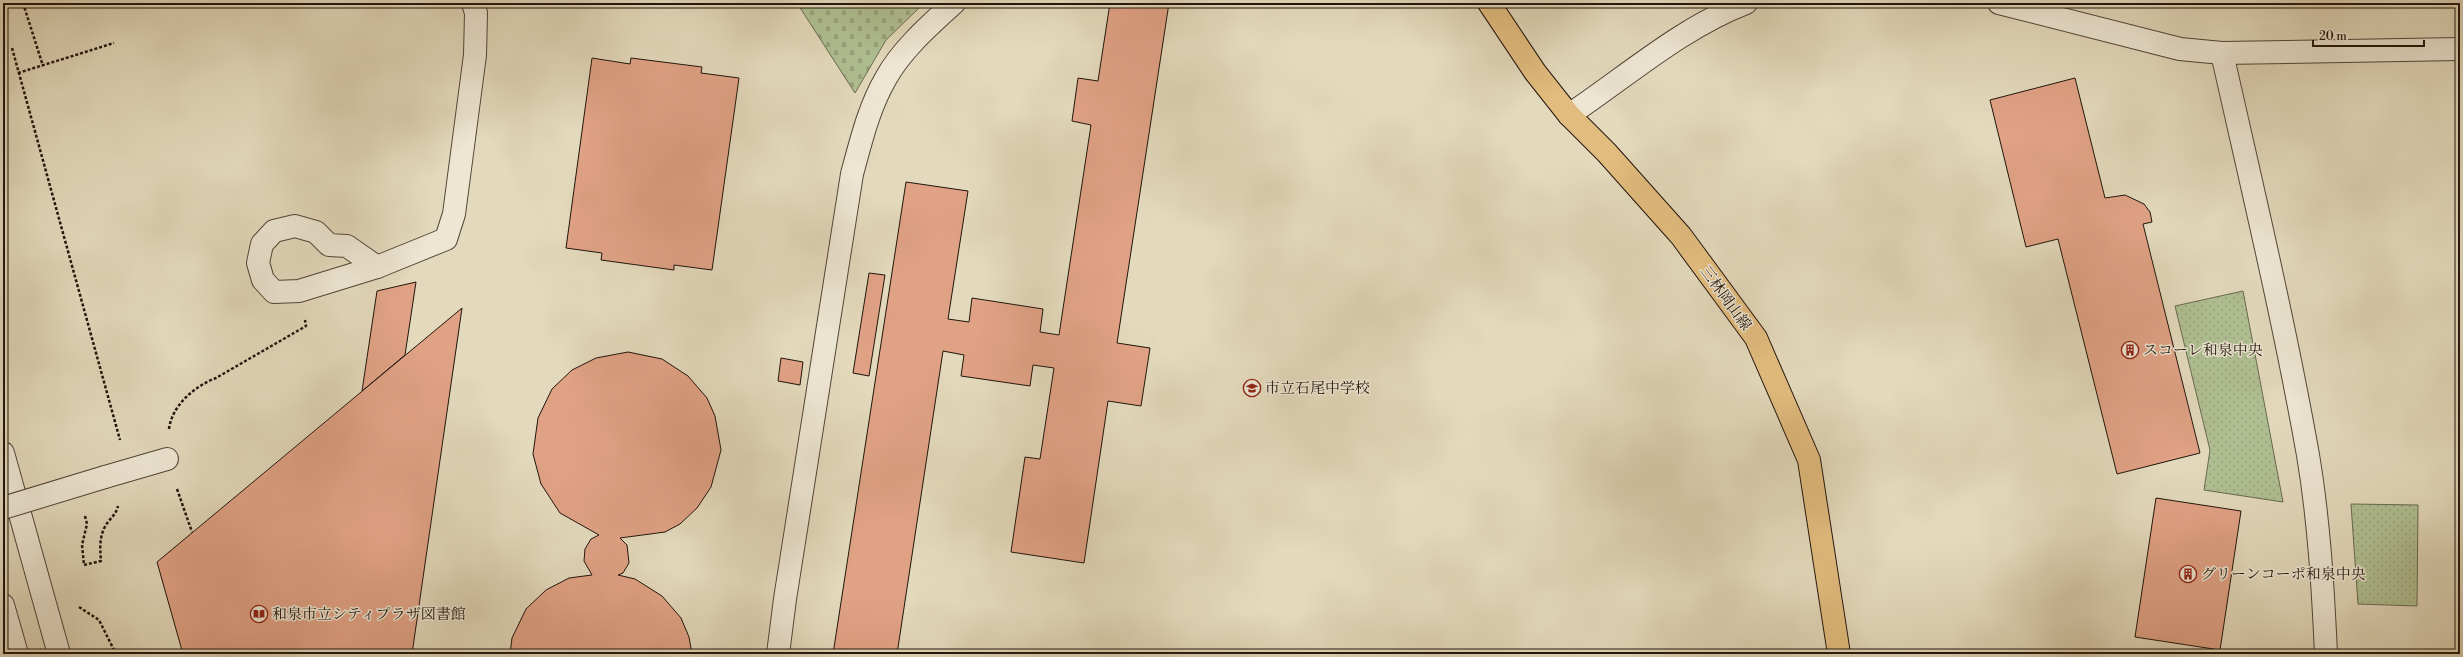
<svg xmlns="http://www.w3.org/2000/svg" width="2463" height="657" font-family="'Libre Bodoni','Noto Serif JP',serif">
	<defs>
		<pattern id="green-dots" width="8" height="8" patternUnits="userSpaceOnUse"><rect width="8" height="8" fill="#b0c093"/><path d="M2 2h.1M6 6h.1" fill="none" stroke="#97a47e" stroke-width="1.8" stroke-linecap="round"/></pattern>
		<pattern id="cemetery-stones" width="16" height="16" patternUnits="userSpaceOnUse"><rect width="16" height="16" fill="#b0c093"/><path d="M2 7V4a2 2 0 0 1 4 0v3zM10 15v-3a2 2 0 0 1 4 0v3z" fill="#97a47e"/></pattern>
	</defs>
	<rect width="100%" height="100%" fill="#e3d9bc"/>
	<filter id="stains"><feTurbulence type="fractalNoise" baseFrequency=".005" numOctaves="4"/><feColorMatrix values="0 0 0 0 .2 0 0 0 0 .09 0 0 0 0 .02 0 0 0 .5 -.17"/></filter>
	<radialGradient id="worn" r=".72"><stop offset=".6" stop-color="#630" stop-opacity="0"/><stop offset="1" stop-color="#630" stop-opacity=".3"/></radialGradient>
	<!-- green -->
	<g fill="url(#green-dots)" stroke="#686a50">
		<path d="M2243,291L2283,502L2204,490L2210,450L2175,306Z"/>
		<path d="M2351,504L2418,505L2417,606L2358,604Z"/>
	</g>
	<!-- cemetery -->
	<path fill="url(#cemetery-stones)" stroke="#686a50" d="M797,3H924L886,40L855,93Z"/>
	<!-- building -->
	<g fill="#e0a285" stroke="#20140c">
		<path d="M1110,3H1169L1117,343L1150,348L1141,406L1108,401L1084,563L1011,552L1025,457L1040,459L1054,368L1033,365L1030,386L961,376L964,355L943,351L897,654H833L906,182L968,191L948,319L969,322L972,298L1043,309L1040,332L1059,335L1091,125L1072,121L1078,78L1098,81Z"/>
		<path d="M592,58L630,64L631,58L702,67L701,73L739,78L712,270L674,265V270L601,260L602,253L566,248Z"/>
		<path d="M2075,78L2105,198L2125,195L2144,204L2150,212L2152,222L2143,224L2200,453L2117,474L2058,239L2026,247L1990,100Z"/>
		<path d="M869,273L885,275L869,376L853,373Z"/>
		<path d="M416,282L405,355L362,391L377,291Z"/>
		<path d="M462,308L412,654H183L157,562Z"/>
		<path d="M628,352L662,359L688,376L707,398L715,416L721,450L711,487L697,508L680,524L665,532L620,538L627,545L629,563L623,573L618,575L635,579L662,596L681,618L689,637L692,654H510L512,638L526,609L546,590L569,578L592,575L584,561L585,549L591,539L599,535L560,513L541,484L533,454L538,418L552,389L572,370L596,358Z"/>
		<path d="M781,358L803,362L800,385L778,381Z"/>
		<path d="M2156,498L2241,511L2220,650L2135,637Z"/>
	</g>
	<g fill="none" stroke-linecap="round" stroke-linejoin="round">
		<defs>
			<g id="minor">
				<path d="M1999,3L2180,49L2222,53L2460,49"/>
				<path d="M2222,53C2252,187 2284,320 2308,455C2319,521 2323,588 2326,654"/>
				<path d="M1569,115C1626,77 1681,28 1746,3"/>
				<path d="M295,226L316,232L329,245L347,246L377,267L299,291L274,292L263,280L258,263L262,244L274,231Z"/>
				<path d="M377,267L446,239L454,214L475,55L476,13L473,3"/>
				<path d="M3,453L59,654"/>
				<path d="M105,477L167,459"/>
				<path d="M3,605L17,654"/>
				<path d="M778,654L785,599L852,174C861,141 869,107 886,78C902,49 930,25 954,3"/>
			</g>
			<path id="major" d="M1489,3L1535,72L1569,115L1607,153L1681,236L1756,338L1809,460L1839,654"/>
		</defs>
		<!-- minor casing -->
		<use href="#minor" stroke="#514538" stroke-width="24"/>
		<!-- major casing -->
		<use href="#major" stroke="#20140c" stroke-width="24"/>
		<!-- path -->
		<g stroke="#20140c" stroke-width="2.5" stroke-dasharray="3 2" stroke-linecap="butt">
			<path d="M23,3L43,66"/>
			<path d="M12,48L120,440"/>
			<path d="M18,73L114,43"/>
			<path d="M169,429C172,405 195,386 216,378L306,326L305,320"/>
			<path d="M177,489L192,532"/>
			<path d="M85,516L87,524L82,545L84,565L101,561C100,549 99,536 106,525C110,518 116,515 118,506"/>
			<path d="M79,607L99,620L116,654"/>
		</g>
		<!-- minor -->
		<use href="#minor" stroke="#ede6d3" stroke-width="22"/>
		<!-- major -->
		<use href="#major" stroke="#e2bc7e" stroke-width="22"/>
		<defs>
			<path id="minor-bridge" d="M3,508L105,477"/>
		</defs>
		<!-- minor-bridge casing -->
		<use href="#minor-bridge" stroke="#514538" stroke-width="24" stroke-linecap="butt"/>
		<!-- minor-bridge -->
		<use href="#minor-bridge" stroke="#ede6d3" stroke-width="22"/>
	</g>
	<!-- icons -->
	<defs>
		<symbol id="building-ring" viewBox="-11 -11 22 22"><circle r="9.5" fill="#ede6d3" stroke="#8f2418" stroke-width="1.5"/><path d="M-4-6H4V6H1V3H-1V6H-4ZM-2.5-4.3h1.7v1.8h-1.7ZM.8-4.3h1.7v1.8H.8ZM-2.5-1h1.7V.8h-1.7ZM.8-1h1.7V.8H.8Z" fill="#8f2418"/></symbol>
		<symbol id="school-ring" viewBox="-11 -11 22 22"><circle r="9.5" fill="#ede6d3" stroke="#8f2418" stroke-width="1.5"/><path d="M0-5L7-2L0 1L-7-2ZM-4 1L0 2.5L4 1V4Q0 6-4 4Z" fill="#8f2418"/></symbol>
		<symbol id="library-ring" viewBox="-11 -11 22 22"><circle r="9.5" fill="#ede6d3" stroke="#8f2418" stroke-width="1.5"/><path d="M-6-4Q-3-5.5-.7-3.5V5Q-3 3-6 4ZM6-4Q3-5.5 .7-3.5V5Q3 3 6 4Z" fill="#8f2418"/></symbol>
	</defs>
	<g fill-rule="evenodd">
		<use href="#building-ring" x="2120" y="340" width="20" height="20"/>
		<use href="#school-ring" x="1242" y="378" width="20" height="20"/>
		<use href="#building-ring" x="2178" y="564" width="20" height="20"/>
		<use href="#library-ring" x="249" y="604" width="20" height="20"/>
	</g>
	<g text-anchor="middle" stroke-width="3" stroke-linejoin="round" paint-order="stroke">
		<!-- street labels -->
		<g font-size="15" fill="#20140c" stroke="#ede6d3">
			<text transform="translate(1726 298) rotate(54)" y="5">三林岡山線</text>
		</g>
		<!-- poi labels -->
		<g font-size="15" fill="#20140c" stroke="#ede6d3" text-anchor="start">
			<text x="2143" y="355">スコーレ和泉中央</text>
			<text x="1265" y="393">市立石尾中学校</text>
			<text x="2201" y="579">グリーンコーポ和泉中央</text>
			<text x="272" y="619">和泉市立シティプラザ図書館</text>
		</g>
	</g>
	<!-- margin -->
	<rect width="2463" height="657" fill="none" stroke="#e3d9bc" stroke-width="16"/>
	<rect x="4" y="4" width="2455" height="649" fill="none" stroke="#20140c" stroke-width="2"/>
	<rect x="8" y="8" width="2447" height="641" fill="none" stroke="#20140c"/>
	<!-- scale -->
	<path d="M2313 40v6h111v-6" fill="none" stroke="#20140c" stroke-width="2"/>
	<text x="2319" y="40" font-size="12" fill="#20140c" stroke="#ede6d3" stroke-width="3" paint-order="stroke">20 m</text>
	<rect width="100%" height="100%" filter="url(#stains)"/>
	<rect width="100%" height="100%" fill="url(#worn)"/>
</svg>
